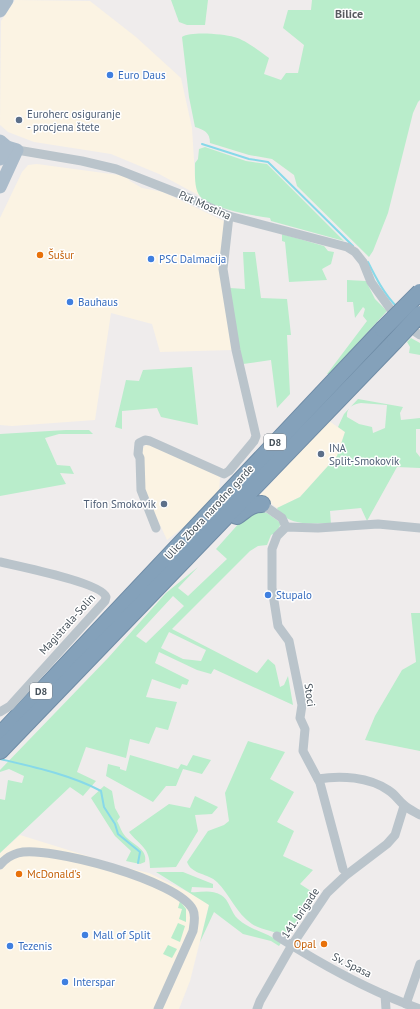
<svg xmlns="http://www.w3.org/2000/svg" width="420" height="1009" font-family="'PT Sans',sans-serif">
	<rect width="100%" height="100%" fill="#efecec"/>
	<!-- commercial -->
	<g fill="#fbf3e3">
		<path d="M15,0L90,1L136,37L181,78L192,128L195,176L200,196L159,174L111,154L34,142L8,132L0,125L1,21Z"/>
		<path d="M37,164L126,176L130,181L142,188L163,192L224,221L233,350L160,352L152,324L111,313L95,420L12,426L0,425V218L22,172L28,165Z"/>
		<path d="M329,421L345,432L337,456L300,497L277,508L260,495Z"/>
		<path d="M147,444L172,454L220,477L219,493L194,519L167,540L149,501L143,484L142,449Z"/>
		<path d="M20,835L123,867L149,873L198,897L209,905L190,981L179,1009H0V853Z"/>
	</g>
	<!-- green -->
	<g fill="#b9edcb" fill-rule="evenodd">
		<path d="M171,0H208L205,25H187L179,22Z"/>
		<path d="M312,0H420V100L418,102L413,113L388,213L373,251L369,257L297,186L294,175L272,159L249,155L210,143C210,132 204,130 195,127L189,97L182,37C191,31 223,34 234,37C246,40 259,51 269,58L264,74L281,80L286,73H298L304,45L283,28L288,10H311Z"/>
		<path d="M205,147L246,161L267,164L344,241L271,221L270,218C255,216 207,208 199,195C194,186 195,173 195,163L198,159L199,149Z"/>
		<path d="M282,234L324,246L328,251L334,252L331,264L322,269L327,280L289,282L285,242L282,241Z"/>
		<path d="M243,252H255L261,298L287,299L291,335H287L290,394L277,408L271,360L243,364L239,350L230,288L245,289Z"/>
		<path d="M347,280L366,281L375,299L387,311L329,374H327L367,321L363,316L365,309L363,307L355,318L353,302H347Z"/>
		<path d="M411,338L420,343V355L409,353L410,347L407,342Z"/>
		<path d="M192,367L198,425L161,417L157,408L122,411V429L115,427L126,380L139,381L143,370Z"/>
		<path d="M358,399L403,407L400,413L401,420L420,418V429H416V452L420,457V468L397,467L367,521L361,508L330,511L331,524C312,523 288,527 277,508L300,497L337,456L345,432L338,427L344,414ZM361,403L387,405L385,428L373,433L372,427L359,424L347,417C346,408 353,404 361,403Z"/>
		<path d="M66,430H89L93,434H59L45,438L57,465L70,466L74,474L60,473L66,484L0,496V434Z"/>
		<path d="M258,511L267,513L281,523L277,532L271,535L267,545L258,546L250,551L172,629L257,673L268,659L275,665L280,687L284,685L288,676L293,705L214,669L211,674L197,670L159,652L155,663L189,680L187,685L182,684L180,689L152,679L146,697L177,702L168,730L156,727L149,744L130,739L126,758L86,747L77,772L96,781L83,796L70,787L0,853V799L5,800L8,780L22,783L24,776L9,769L0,772V770L108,658L166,593L198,567L178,588L188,596L227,559L216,549L241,521ZM173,596L184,606L146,643L136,636ZM169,632L206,650L201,661L183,659L161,648Z"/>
		<path d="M411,613H420V751L365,740L375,716L402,670L416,662Z"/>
		<path d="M248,741L285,752L270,779L294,792L277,822L294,831L283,856L313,870L300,884L314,893L286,938C276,930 262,931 252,924C236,913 230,895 217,882C208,873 192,875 187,862L208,831L224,825L229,821L225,793Z"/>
		<path d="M130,755L178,769L181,764L187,766L193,755L211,760L202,774L183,769L176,786H166L153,802L106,776L108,764L120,767V769L126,771Z"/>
		<path d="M104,786L112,791L115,808L120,817L117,821C120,826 122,834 127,838C134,845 148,850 145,862L140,864L126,861L131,851L115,836L91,798Z"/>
		<path d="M195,796L218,807L212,814L195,815L198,831L176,867L150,868C150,847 140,846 129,832L169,804L190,808Z"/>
		<path d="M156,872H183L213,884V888L192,887L191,892C201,893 210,889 221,895C229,899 231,913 238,919C251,931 268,932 281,943L279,946L271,941L243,934L214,912L200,942L209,905Z"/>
		<path d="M180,901L186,909V922L179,919L182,909L178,908Z"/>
		<path d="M178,923L185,926L180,942L171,938Z"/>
		<path d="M168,945L177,949L172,958L163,954Z"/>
	</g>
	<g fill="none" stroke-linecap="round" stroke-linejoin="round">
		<!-- stream -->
		<g stroke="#87d9e9" stroke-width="2">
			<path d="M202,144L249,159L268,162L353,246"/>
			<path d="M368,262C376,278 384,294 397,307"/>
			<path d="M0,759C34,767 71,775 101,791L104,807L115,824L118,834L140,852L138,863"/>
		</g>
		<defs>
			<g id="highway">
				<path d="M237,516C246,510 250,504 262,504"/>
				<path d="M0,735L383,329"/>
				<path d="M0,751L395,341"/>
			</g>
		</defs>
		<!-- highway casing -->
		<use href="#highway" stroke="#6f8ca6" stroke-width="18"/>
		<!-- street -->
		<g stroke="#bac4cb" stroke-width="9">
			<path d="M17,150L82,161L116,169L180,194L229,216L347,247L355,252L363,262L371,282L399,321L420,335"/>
			<path d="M262,504L282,518L286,527"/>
			<path d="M156,528L141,490L140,458L138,454L139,443L145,440L150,441L224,474L229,471L254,441L256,436L236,350L223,269L229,216"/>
			<path d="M0,562C17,566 102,583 106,597L105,601L10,706L0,712"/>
			<path d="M318,779C341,775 369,777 388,790C395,794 398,800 404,805C408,809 415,812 420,815"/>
			<path d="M0,865C4,860 11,855 18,853C48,845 180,881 193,910C196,916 194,924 193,931L158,1009"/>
			<path d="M343,869L320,783L303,751L305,729L300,718L302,705L289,641L278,626L272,588V549L277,536L286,527L318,528L378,524L420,528"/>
			<path d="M277,936C322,965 369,991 420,1009"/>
			<path d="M385,995L386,1009"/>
			<path d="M406,1004L420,964"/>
			<path d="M257,1009L260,1001L292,945L327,893L345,876L387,844L395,835L404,806"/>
		</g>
		<!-- primary -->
		<g stroke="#abbccb" stroke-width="13">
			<path d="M0,11L7,0"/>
			<path d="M0,141L7,147L17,150L0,187"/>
			<path d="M0,159L7,147"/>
		</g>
		<!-- highway -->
		<use href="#highway" stroke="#84a1ba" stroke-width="16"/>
		<defs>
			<g id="highway-bridge">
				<path d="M383,329L420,292"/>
				<path d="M395,341L420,314"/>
			</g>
		</defs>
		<!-- highway-bridge casing -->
		<use href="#highway-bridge" stroke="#6f8ca6" stroke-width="18" stroke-linecap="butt"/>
		<!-- highway-bridge -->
		<use href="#highway-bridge" stroke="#84a1ba" stroke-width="16"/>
	</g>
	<!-- markers -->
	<g fill="#3f7fe0" stroke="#fff" stroke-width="1.5">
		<circle cx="110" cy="75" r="4"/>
		<circle cx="151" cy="259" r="4"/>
		<circle cx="70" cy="302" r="4"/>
		<circle cx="268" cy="595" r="4"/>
		<circle cx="85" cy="935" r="4"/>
		<circle cx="10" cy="946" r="4"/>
		<circle cx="65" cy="982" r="4"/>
	</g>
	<g fill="#5c6f8a" stroke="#fff" stroke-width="1.5">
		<circle cx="19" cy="120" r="4"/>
		<circle cx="321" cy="454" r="4"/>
		<circle cx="164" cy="504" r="4"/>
	</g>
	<g fill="#e8710a" stroke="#fff" stroke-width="1.5">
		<circle cx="40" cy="255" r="4"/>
		<circle cx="19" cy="874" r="4"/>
		<circle cx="324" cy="944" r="4"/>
	</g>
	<g text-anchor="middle" stroke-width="3" stroke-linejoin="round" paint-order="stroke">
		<!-- shield labels -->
		<g fill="#fff" stroke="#7d848b" stroke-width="1">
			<rect x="264" y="434" width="22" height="16" rx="3"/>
			<rect x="30" y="683" width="22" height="16" rx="3"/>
		</g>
		<g font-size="10" font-weight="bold" fill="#455059">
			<text x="275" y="446">D8</text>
			<text x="41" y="695">D8</text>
		</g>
		<!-- shop labels -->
		<g font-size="11" fill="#366cbe" stroke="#fff" text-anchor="start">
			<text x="118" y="79">Euro Daus</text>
			<text x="159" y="263">PSC Dalmacija</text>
			<text x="78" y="306">Bauhaus</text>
			<text x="276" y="599">Stupalo</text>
			<text x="93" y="939">Mall of Split</text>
			<text x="18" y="950">Tezenis</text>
			<text x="73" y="986">Interspar</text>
		</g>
		<!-- service labels -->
		<g font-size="11" fill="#4e5e75" stroke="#fff" text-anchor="start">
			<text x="27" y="118">Euroherc osiguranje<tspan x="27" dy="13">- procjena štete</tspan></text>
			<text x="329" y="452">INA<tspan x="329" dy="13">Split-Smokovik</tspan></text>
			<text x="156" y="508" text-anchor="end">Tifon Smokovik</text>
		</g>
		<!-- street labels -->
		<g font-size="11" fill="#455059" stroke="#fff">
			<text transform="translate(205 205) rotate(24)" y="4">Put Mostina</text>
			<text transform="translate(209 512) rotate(-47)" y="4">Ulica Zbora narodne garde</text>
			<text transform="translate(67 624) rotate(-48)" y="4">Magistrala-Solin</text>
			<text transform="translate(310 695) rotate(82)" y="4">Stoci</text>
			<text transform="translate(300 913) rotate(-56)" y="4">141. brigade</text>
			<text transform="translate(352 965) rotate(26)" y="4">Sv. Spasa</text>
		</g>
		<!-- food labels -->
		<g font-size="11" fill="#c56008" stroke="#fff" text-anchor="start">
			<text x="48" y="259">Šušur</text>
			<text x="27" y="878">McDonald's</text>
			<text x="316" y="948" text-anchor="end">Opal</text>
		</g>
		<!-- neighbourhood labels -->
		<g font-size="12" font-weight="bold" fill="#595c61" stroke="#fff">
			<text x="349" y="18">Bilice</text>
		</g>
	</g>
</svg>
